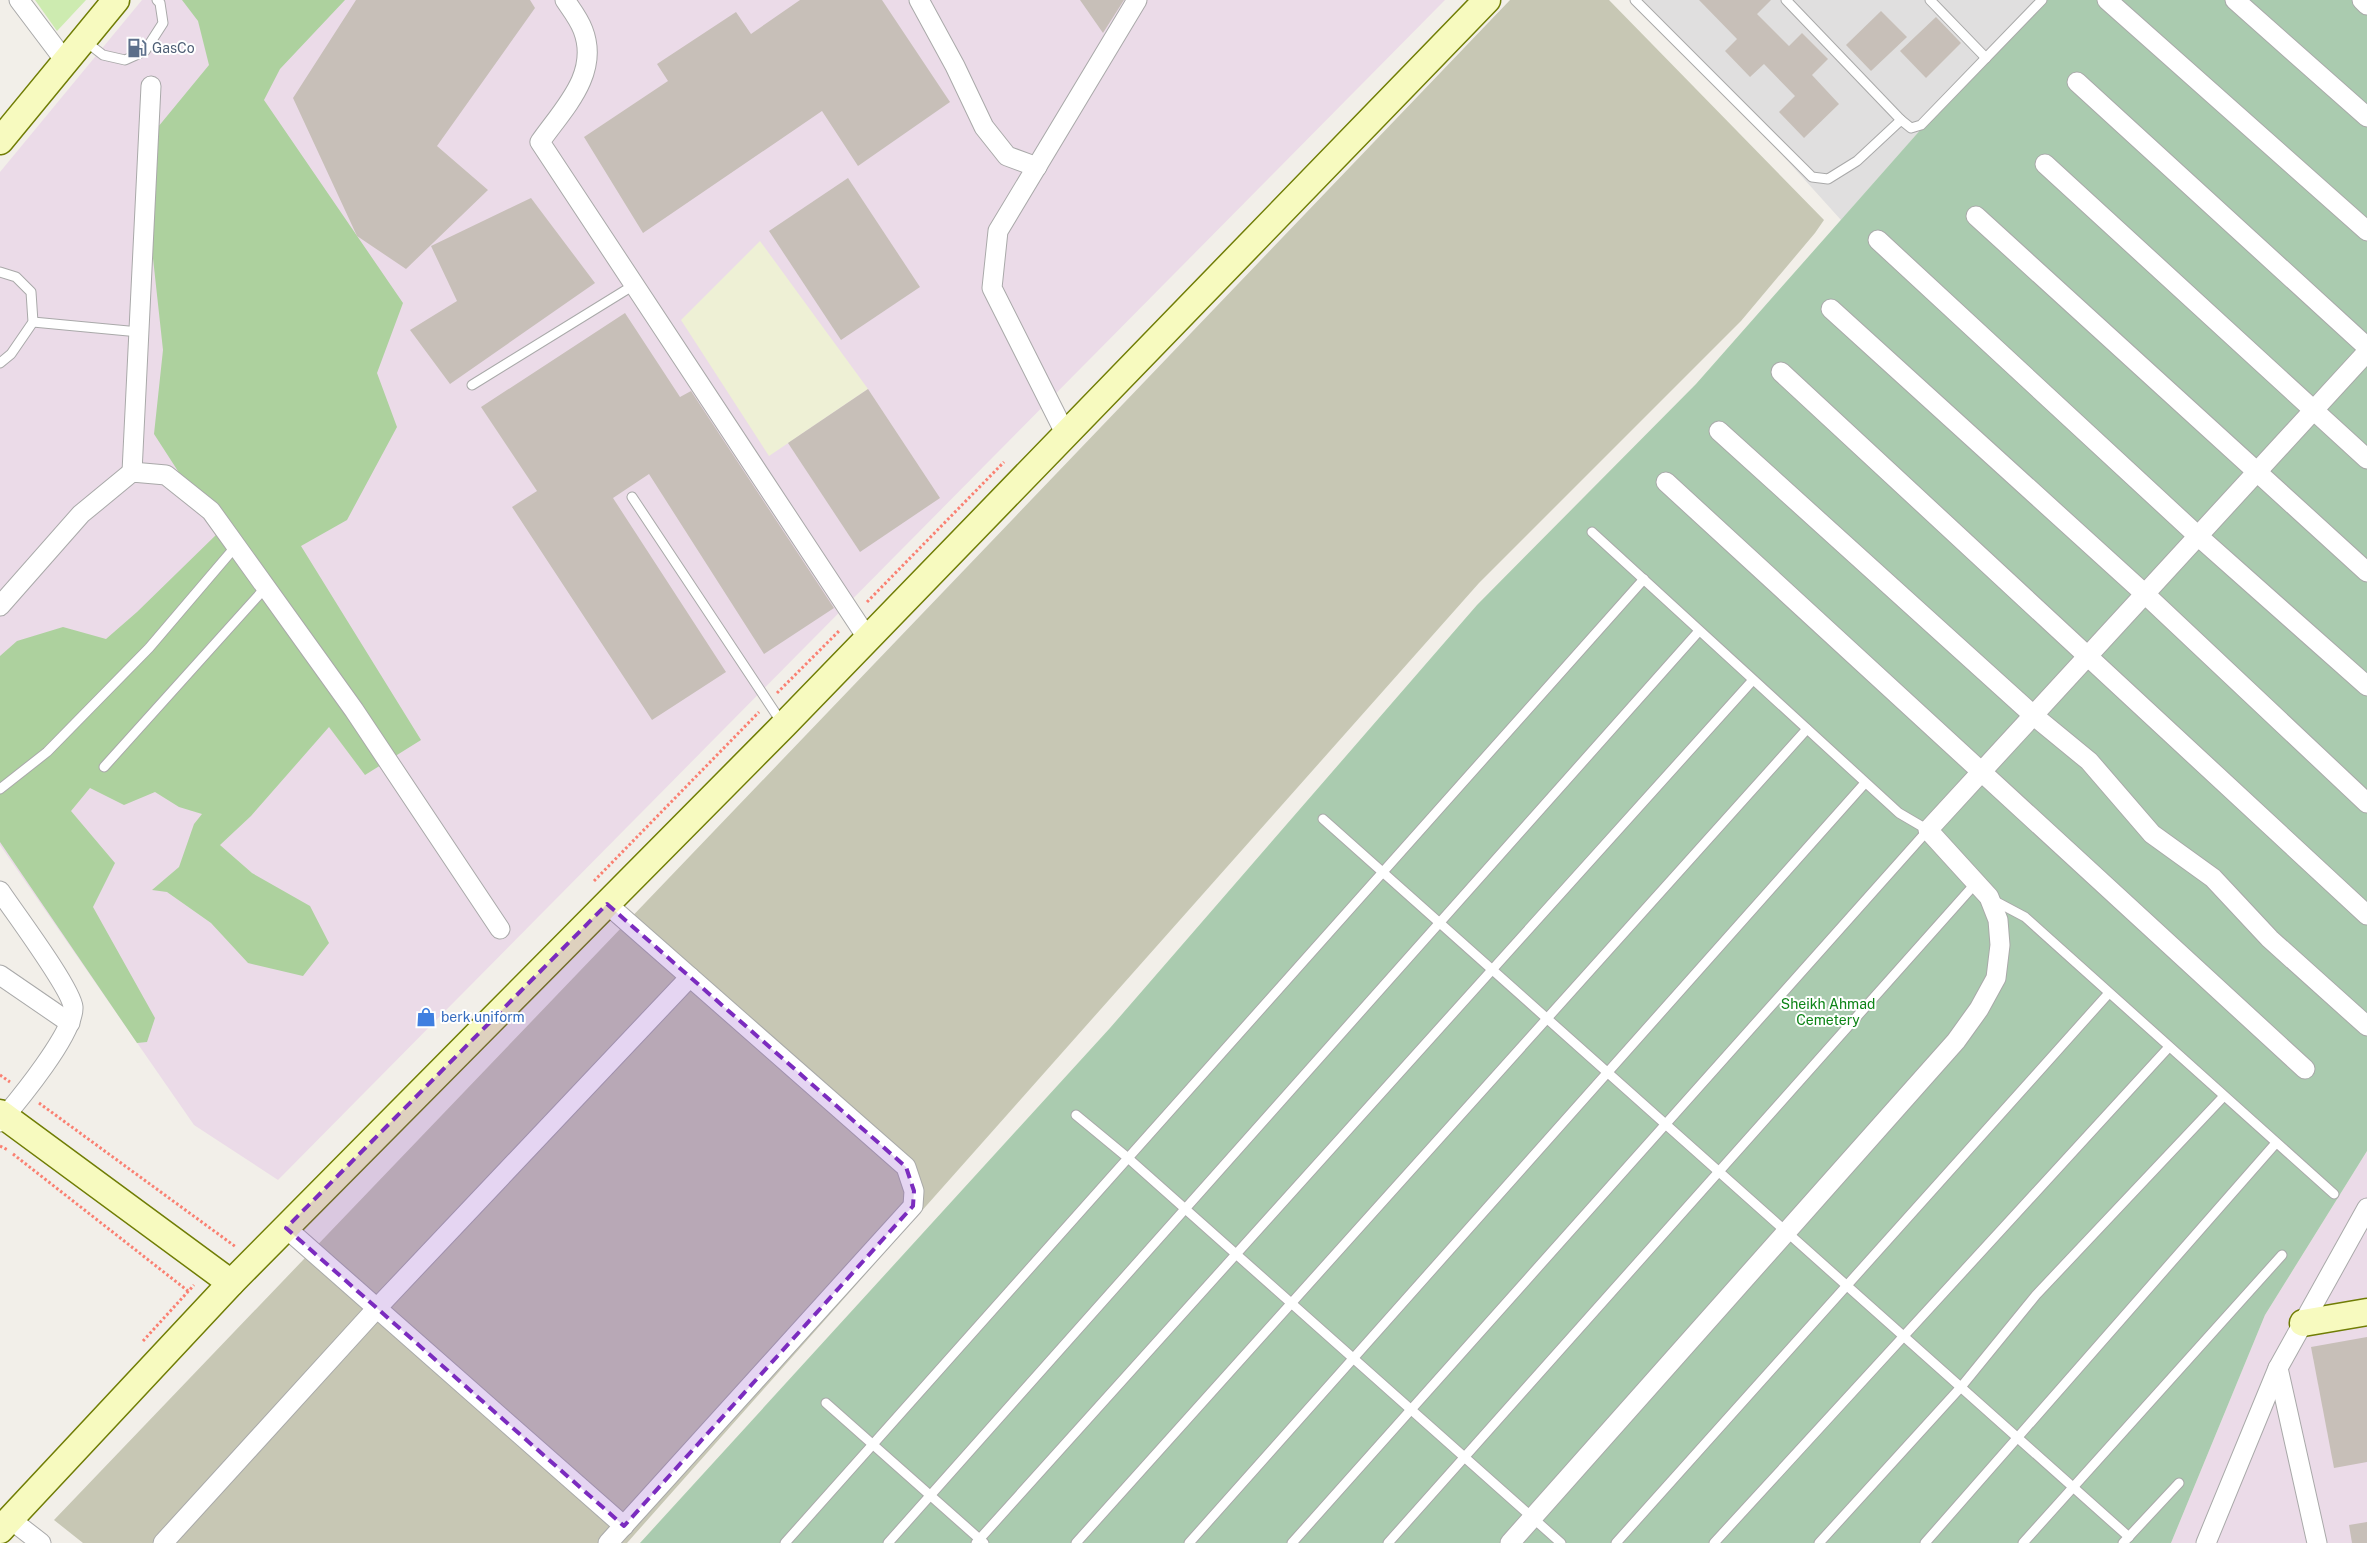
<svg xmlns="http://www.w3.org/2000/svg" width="2367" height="1543" font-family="'Public Sans',sans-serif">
	<rect width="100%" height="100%" fill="#f2efe9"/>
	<!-- residential -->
	<path fill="#e0dfdf" d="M1638,0H2035L1841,220L1729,96Z"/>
	<!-- industrial -->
	<g fill="#ebdbe8">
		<path d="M142,0H1445L278,1180L194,1125L0,845V172Z"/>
		<path d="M2367,1151V1543H2171L2265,1315Z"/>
	</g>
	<!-- construction -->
	<path fill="#c7c7b4" d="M1510,0H1609L1824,220L1815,233L1741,321L1479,583L627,1543H83L54,1520Z"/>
	<!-- farmland -->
	<path fill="#eef0d5" d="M760,241L868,389L769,456L681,320Z"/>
	<!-- grass -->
	<path fill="#cdebb0" d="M35,0H86L57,31Z"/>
	<!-- forest -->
	<path fill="#add19e" d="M182,0H345L280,69L264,100L403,303L377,373L397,427L347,520L301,546L421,740L365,775L329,727L251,816L220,845L252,873L310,906L329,943L303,976L248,963L211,923L167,892L152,890L179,867L194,824L202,814L179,807L155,792L124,805L90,788L71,811L115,863L93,907L155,1018L147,1042L137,1043L0,842V656L17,641L63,627L106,639L137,612L218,533L154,434L163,350L152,249L158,127L209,65L198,21Z"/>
	<!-- cemetery -->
	<path fill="#aacbaf" d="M2035,0H2367V1151L2265,1315L2171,1543H640L1110,1028L1477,605L1696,384Z"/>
	<!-- building -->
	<g fill="#c7bfb8">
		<path d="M356,0H530L535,8L437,146L488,190L406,269L357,236L293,98Z"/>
		<path d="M800,0H882L950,102L858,166L822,111L643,233L584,137L668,81L657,64L736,12L751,34Z"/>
		<path d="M1080,0H1124L1103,33Z"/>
		<path d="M1699,0H1771L1757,14L1789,46L1802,33L1828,59L1812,75L1839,104L1804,138L1779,112L1795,96L1764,64L1750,77L1725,51L1737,39Z"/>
		<path d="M1881,11L1907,37L1871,71L1846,45Z"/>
		<path d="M1936,17L1961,43L1926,78L1900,51Z"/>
		<path d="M848,178L920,287L841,340L769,231Z"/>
		<path d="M531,198L595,283L450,384L410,330L457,301L431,246Z"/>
		<path d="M625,313L680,397L691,391L834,608L764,654L649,474L613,498L726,672L652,720L512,507L537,491L481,407Z"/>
		<path d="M868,389L940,498L860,552L788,443Z"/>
		<path d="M2367,1337V1462L2334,1468L2311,1347Z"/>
		<path d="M2367,1522V1543H2352L2349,1525Z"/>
	</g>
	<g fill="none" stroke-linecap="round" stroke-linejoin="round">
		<defs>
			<g id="lane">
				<path d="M1635,0L1812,177L1828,179L1857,161L1901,120L1911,128L1921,125L2042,0"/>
				<path d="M1786,0L1901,120"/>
				<path d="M1930,0L1986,58"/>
				<path d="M85,41L103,55L125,60L145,51L163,23L160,3L157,0"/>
				<path d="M0,272L16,277L31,292L33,322L11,354L0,363"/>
				<path d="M33,322L139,332"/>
				<path d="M472,385L634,285"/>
				<path d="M632,497L782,723"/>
				<path d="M104,767L266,587"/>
				<path d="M0,789L47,752L149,648L236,546"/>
				<path d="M1323,819L2129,1537"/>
				<path d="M1993,900L2025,917L2334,1194"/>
				<path d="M1076,1115L1128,1158L1561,1543"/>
				<path d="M826,1403L984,1543"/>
				<path d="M785,1543L1644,579"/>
				<path d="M888,1543L1699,631"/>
				<path d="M976,1543L1753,680"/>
				<path d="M1076,1543L1807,729"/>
				<path d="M1189,1543L1865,783"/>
				<path d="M1292,1543L1928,830L1899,813L1592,532"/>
				<path d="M1388,1543L1975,884"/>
				<path d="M1616,1543L2109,993"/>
				<path d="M1714,1543L2169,1047"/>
				<path d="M1819,1543L1961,1387L2036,1295L2224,1096"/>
				<path d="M1925,1543L2276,1143"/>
				<path d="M2023,1543L2282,1255"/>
				<path d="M2123,1543L2179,1483"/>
			</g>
			<g id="street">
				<path d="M19,0L65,61"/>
				<path d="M565,0C571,9 579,19 583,30C600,74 563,109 540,142L868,639"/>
				<path d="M919,0L955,66L984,127L1007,156L1037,167"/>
				<path d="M2107,0L2367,231"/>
				<path d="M2235,0L2367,117"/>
				<path d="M2362,0L2367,5"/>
				<path d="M2077,82L2367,347"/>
				<path d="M2045,164L2367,459"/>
				<path d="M1976,216L2367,572"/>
				<path d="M1878,240L2198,536L2367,686"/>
				<path d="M1831,309L2145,594L2367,803"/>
				<path d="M1781,372L2367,915"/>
				<path d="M1719,431L2033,715L2089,761L2152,834L2213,878L2270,939L2367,1026"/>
				<path d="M1066,435L992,288L998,231L1137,0"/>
				<path d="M132,472L151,86"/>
				<path d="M1666,482L2305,1069"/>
				<path d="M0,606L81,514L132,472L166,475L211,511L354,710L500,929"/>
				<path d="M0,891C14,912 71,988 73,1007C75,1032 18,1101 0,1122"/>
				<path d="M607,904L906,1167L914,1191L913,1206L608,1543"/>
				<path d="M0,975L70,1023"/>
				<path d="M286,1228L624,1526"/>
				<path d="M2278,1368L2317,1543"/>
				<path d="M10,1519L41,1543"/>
				<path d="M163,1543L377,1308L690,977"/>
				<path d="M1510,1543L1956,1041L1979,1009L1996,978L2000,945L1998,920L1989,897L1928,830L2367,352"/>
				<path d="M2206,1543L2278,1368L2367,1208"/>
			</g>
			<g id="secondary">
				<path d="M0,141L116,0"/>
				<path d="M0,1113L231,1283"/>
				<path d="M2303,1323L2367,1312"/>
				<path d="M0,1530L231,1283L784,725L1487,0"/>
			</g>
		</defs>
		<!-- lane casing -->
		<use href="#lane" stroke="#a9a9a9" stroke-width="11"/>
		<!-- street casing -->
		<use href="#street" stroke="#a9a9a9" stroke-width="21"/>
		<!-- secondary casing -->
		<use href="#secondary" stroke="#707d05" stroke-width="29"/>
		<!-- path -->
		<g stroke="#fa8072" stroke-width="3" stroke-dasharray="2.5 2.5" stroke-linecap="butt">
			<path d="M867,602L1004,462"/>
			<path d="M777,693L840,630"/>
			<path d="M594,881L759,712"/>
			<path d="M0,1075L10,1082"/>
			<path d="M39,1103L236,1247"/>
			<path d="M0,1146L8,1150"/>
			<path d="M13,1154L188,1291"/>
			<path d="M143,1341L194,1285"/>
		</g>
		<!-- lane -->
		<use href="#lane" stroke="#fff" stroke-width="9"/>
		<!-- street -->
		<use href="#street" stroke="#fff" stroke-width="19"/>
		<!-- secondary -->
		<use href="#secondary" stroke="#f7fabf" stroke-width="26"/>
	</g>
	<!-- marked area -->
	<path fill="#7b2cbf" fill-opacity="0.2" stroke="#7b2cbf" stroke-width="4" stroke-dasharray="10 6" stroke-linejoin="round" d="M607,904L906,1167L914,1191L913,1206L624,1526L286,1228Z"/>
	<!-- icons -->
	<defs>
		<symbol id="fuel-bare" viewBox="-9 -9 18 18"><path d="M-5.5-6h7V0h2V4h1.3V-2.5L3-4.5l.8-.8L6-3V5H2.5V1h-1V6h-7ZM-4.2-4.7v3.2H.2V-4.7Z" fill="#5c6f8a" stroke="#fff" stroke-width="2.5" paint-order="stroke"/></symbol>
		<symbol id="shop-bare" viewBox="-9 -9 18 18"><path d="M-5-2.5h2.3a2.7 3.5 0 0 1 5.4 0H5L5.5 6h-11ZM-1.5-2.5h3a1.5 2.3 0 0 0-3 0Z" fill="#3f7fe0" stroke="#fff" stroke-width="2.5" paint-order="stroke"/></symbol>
	</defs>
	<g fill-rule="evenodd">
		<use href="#fuel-bare" x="123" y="34" width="28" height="28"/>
		<use href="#shop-bare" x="412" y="1003" width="28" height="28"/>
	</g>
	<g text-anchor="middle" stroke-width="4" stroke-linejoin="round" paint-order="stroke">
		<!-- service labels -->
		<g font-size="14" fill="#4e5e75" stroke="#fff" text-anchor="start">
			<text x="152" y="53">GasCo</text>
		</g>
		<!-- park labels -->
		<g font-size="14" fill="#0c8416" stroke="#fff">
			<text x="1828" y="1009">Sheikh Ahmad<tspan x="1828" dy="16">Cemetery</tspan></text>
		</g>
		<!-- shop labels -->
		<g font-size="14" fill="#366cbe" stroke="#fff" text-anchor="start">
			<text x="441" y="1022">berk uniform</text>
		</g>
	</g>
</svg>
